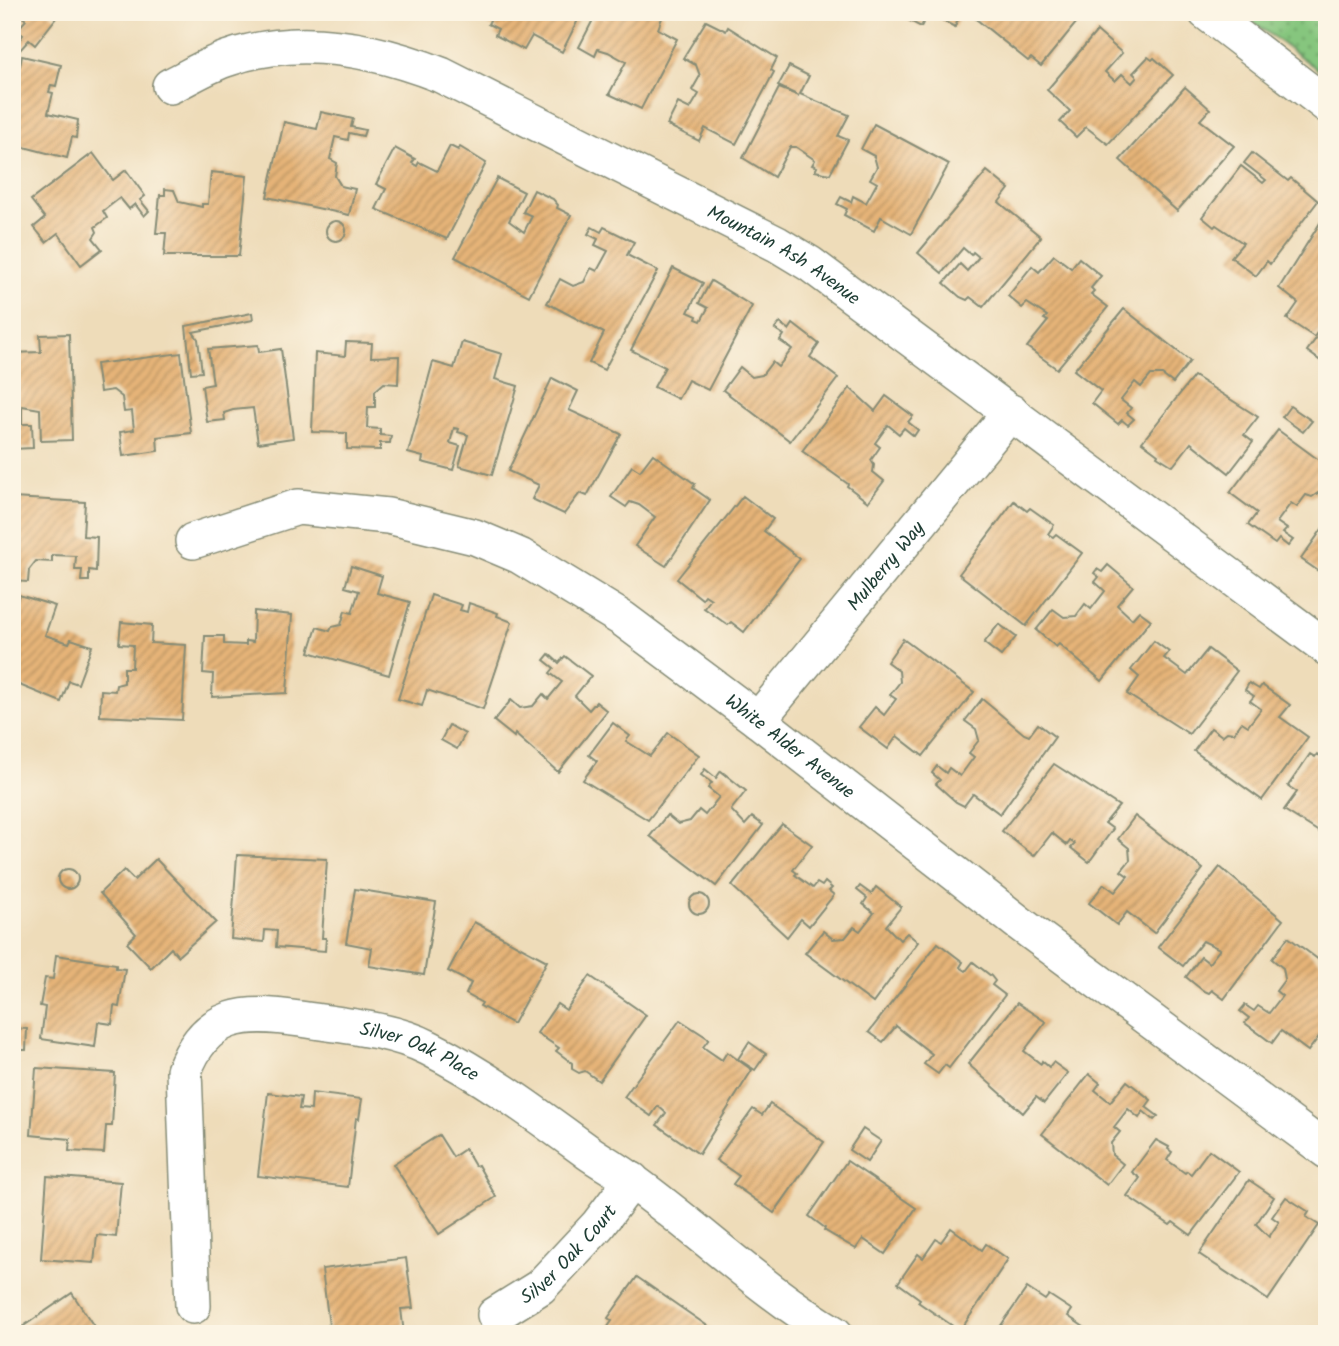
<svg xmlns="http://www.w3.org/2000/svg" width="1339" height="1346" font-family="Kalam,sans-serif">
	<defs>
		<pattern id="park-dots" width="8" height="8" patternUnits="userSpaceOnUse" patternTransform="scale(1.75)"><rect width="8" height="8" fill="#86c67e"/><path d="M2 2h.1M6 6h.1" fill="none" stroke="#6da268" stroke-width="1.8" stroke-linecap="round"/></pattern>
		<pattern id="building-hatch" width="6" height="6" patternUnits="userSpaceOnUse" patternTransform="scale(1.75)"><rect width="6" height="6" fill="#e6b478"/><path d="M-1 1l2-2M0 6l6-6M5 7l2-2" fill="none" stroke="#ba9463"/></pattern>
	</defs>
	<rect width="100%" height="100%" fill="#fcf5e5"/>
	<filter id="ink" filterUnits="userSpaceOnUse"><feTurbulence type="fractalNoise" baseFrequency=".0143" numOctaves="2"/><feDisplacementMap in="SourceGraphic" scale="14" xChannelSelector="R" yChannelSelector="G"/><feConvolveMatrix kernelMatrix="1 2 1 2 8 2 1 2 1" color-interpolation-filters="sRGB"/></filter>
	<filter id="wash" filterUnits="userSpaceOnUse"><feTurbulence type="fractalNoise" baseFrequency=".00686" numOctaves="4" result="noise"/><feDisplacementMap in="SourceGraphic" scale="28" xChannelSelector="R" yChannelSelector="G"/><feGaussianBlur stdDeviation="1.57" result="paint"/><feColorMatrix in="noise" values="0 0 0 0 0 0 0 0 0 0 0 0 0 0 0 0 0 1.4 0 .05"/><feComposite in="paint" operator="in"/></filter>
	<g filter="url(#wash)">
		<rect width="100%" height="100%" fill="#eedcb9"/>
		<!-- park -->
		<path fill="url(#park-dots)" stroke="#528259" stroke-width="2" d="M1239,12H1327V76Z"/>
		<g id="blocks">
			<!-- building -->
			<g fill="url(#building-hatch)">
				<path d="M17,12H48L56,18L35,45L29,40L20,50L15,46L23,35L17,30L26,20Z"/>
				<path d="M522,12H582L562,52L532,36L524,50L495,35L498,29L488,24L492,16L501,21L504,16L516,22Z"/>
				<path d="M609,12H657L663,15L658,29L677,39L641,109L609,94L626,62L608,52L598,49L595,56L579,47L596,14L605,19Z"/>
				<path d="M893,12H961L955,27L928,13L921,27Z"/>
				<path d="M981,12H1065L1077,22L1041,66L1031,58L1028,61L976,19Z"/>
				<path d="M706,21L726,31L728,27L777,58L771,70L774,72L736,144L705,128L699,141L667,125L678,103L690,109L699,94L692,90L700,76L696,65L683,58Z"/>
				<path d="M1097,31L1122,53L1105,72L1115,81L1122,74L1132,83L1137,77L1133,73L1148,57L1152,60L1154,58L1173,75L1108,144L1086,127L1076,137L1060,122L1070,111L1047,90Z"/>
				<path d="M22,56L61,65L56,86L51,85L49,92L53,93L48,113L78,120L76,138L72,137L67,158L12,144V65L20,66Z"/>
				<path d="M789,66L809,76L800,94L849,115L838,136L848,140L830,174L815,171L817,167L812,165L815,160L796,147H790L774,177L743,158L779,88L799,96L778,86Z"/>
				<path d="M1185,87L1210,109L1200,120L1234,146L1177,211L1120,160Z"/>
				<path d="M321,112L353,119L351,127L365,130L363,136L349,133L348,140L335,137L330,159L337,163L335,176L341,186L355,189L349,215L267,197L284,122L317,129Z"/>
				<path d="M874,124L949,164L911,234L881,217L874,231L844,215L847,209L837,204L841,197L851,202L853,196L866,203L877,183L870,179L877,167L874,156L861,149Z"/>
				<path d="M450,146L458,150L460,147L486,163L447,239L376,209L386,189L376,184L395,148L415,159L412,163L417,166L419,162L437,171Z"/>
				<path d="M93,153L113,180L126,170L145,196L140,200L149,211L144,216L135,204L129,209L120,198L103,211L107,218L95,227L97,232L93,238L102,249L81,265L58,233L46,242L34,227L45,218L31,200Z"/>
				<path d="M1252,153L1288,181L1291,178L1318,201L1270,264L1267,261L1256,276L1231,257L1243,243L1216,225L1214,227L1202,217L1241,166L1263,183L1266,180L1244,163Z"/>
				<path d="M987,171L1009,189L999,202L1041,237L983,307L970,297L967,300L960,297L944,283L960,264L967,271L979,257L973,252L971,255L963,248L942,273L918,253Z"/>
				<path d="M211,172L247,176L239,256H164L166,233H156L160,195H165V189L174,190L179,202L202,207V204H208Z"/>
				<path d="M497,178L524,192L509,221L524,232L532,216L523,212L534,190L553,199L558,205L557,208L571,215L529,296L455,257Z"/>
				<path d="M1327,212V319L1314,337L1287,319L1298,303L1279,288Z"/>
				<circle cx="336" cy="231" r="10"/>
				<path d="M592,227L601,232L604,227L634,242L627,255L658,271L604,370L589,363L604,333L547,303L560,279L573,286L584,282L591,268L597,271L608,251L595,245L598,239L588,234Z"/>
				<path d="M1054,255L1071,268L1079,258L1101,276L1091,288L1094,291L1091,294L1108,307L1057,369L1027,347L1048,321L1044,319L1047,316L1027,303L1022,308L1008,296L1032,266L1039,272Z"/>
				<path d="M673,268L703,283L688,312L697,316L696,319L701,321L708,308L699,303L711,281L752,306L708,390L688,380L678,399L654,387L665,367L631,350Z"/>
				<path d="M1124,309L1190,361L1173,383L1162,375H1151L1141,387L1135,382L1121,400L1131,408L1127,413L1134,419L1128,425L1122,420L1118,424L1092,403L1101,391L1074,370Z"/>
				<path d="M252,313L253,320L193,332L198,339L202,372L191,373L186,326Z"/>
				<path d="M780,323L789,330L793,324L819,344L810,357L838,378L790,441L723,390L740,367L752,377L762,375L772,362L778,367L792,349L780,341L784,335L775,329Z"/>
				<path d="M1320,333L1327,338V355L1322,362L1307,351Z"/>
				<path d="M69,334L72,440L41,441L40,409L22,406V424H32L33,448L12,449V353L41,352L40,335Z"/>
				<path d="M346,342L372,343L371,357L399,356L398,384L384,383L375,391V407H368L367,428L380,429V435L391,436L390,443H380V450L347,449V433L312,432L315,353L345,356Z"/>
				<path d="M462,342L502,354L495,379L518,386L492,475L459,466L468,435L458,432L459,429L454,428L450,443L460,446L453,470L422,462L423,457L408,453L433,362L454,368Z"/>
				<path d="M258,345L259,352L281,349L293,438L258,443L253,408L233,410L224,413L225,420L207,422L202,386L213,384L208,349Z"/>
				<path d="M181,353L191,433L157,437L158,451L123,456L120,432L134,430L132,411L124,412L122,397L113,390L100,392L96,364Z"/>
				<path d="M1194,376L1258,417L1244,435L1253,442L1229,473L1191,443L1173,466L1157,456L1158,454L1142,442Z"/>
				<path d="M552,378L578,391L569,410L621,434L587,496L580,493L564,514L532,499L539,485L508,471Z"/>
				<path d="M850,388L875,411L886,396L913,416L908,422L918,430L914,436L904,428L899,434L888,425L875,443L880,447L871,460L874,465L873,472L884,481L868,502L847,486L848,484L802,451Z"/>
				<path d="M1290,406L1312,421L1303,432L1282,417Z"/>
				<path d="M1278,430L1327,466V500L1318,493L1312,497L1306,495L1297,507L1291,503L1277,522L1287,529L1283,533L1293,540L1288,546L1279,539L1275,544L1248,525L1257,513L1230,493Z"/>
				<path d="M653,454L695,484L693,488L710,500L666,566L635,546L655,517L639,505L630,502L626,507L611,497L632,466L640,471Z"/>
				<path d="M743,496L773,519L764,531L800,559L744,632L731,622L728,625L722,621L704,608L711,599L705,595L702,599L677,579Z"/>
				<path d="M12,498L85,502L83,536L97,537L96,571L89,570V581H81L82,570H75L76,556L52,555V562L36,561L29,570L28,582L12,581Z"/>
				<path d="M1014,501L1027,511L1030,508L1054,525L1048,534L1053,537L1056,534L1082,553L1026,626L959,574Z"/>
				<path d="M1327,522V577L1301,559Z"/>
				<path d="M1108,565L1133,586L1117,605L1132,619L1139,611L1151,620L1102,681L1059,644L1056,647L1036,630L1053,609L1064,617L1076,616L1085,604L1091,609L1105,591L1095,582L1099,577L1094,573L1097,569L1102,572Z"/>
				<path d="M351,566L382,576L377,593L410,602L389,675L309,652L317,627L330,631L332,627L341,625L345,611L352,613L359,591L345,587Z"/>
				<path d="M19,595L55,606L45,635L69,643L71,639L92,646L78,684L69,681L61,702L12,682V614Z"/>
				<path d="M431,595L462,605L460,610L467,612L469,603L498,613L497,616L512,622L483,709L427,690L422,706L398,699Z"/>
				<path d="M254,611L292,615L287,693L212,697L213,674L203,673L205,636H224V644L246,645V641L253,642Z"/>
				<path d="M121,622L152,625L151,643L186,645L182,720L100,716L101,690L115,691L116,685L124,683V668H132L133,645L119,644Z"/>
				<path d="M999,624L1016,637L1001,656L984,643Z"/>
				<path d="M903,639L974,692L923,756L897,736L888,749L859,727L875,707L884,715L896,699L890,695L900,682L899,671L887,662Z"/>
				<path d="M1154,641L1169,652L1164,658L1187,675L1208,649L1237,671L1189,734L1127,694L1139,677L1131,670Z"/>
				<path d="M549,654L559,663L565,656L591,676L575,696L589,710L596,702L607,711L558,772L515,734L514,737L494,721L511,700L520,708L533,706L543,694L548,699L562,682L550,673L554,668L544,660Z"/>
				<path d="M1249,683L1259,689L1262,685L1290,705L1280,717L1308,737L1262,800L1194,751L1211,728L1222,736L1227,732L1234,733L1242,722L1248,726L1261,709L1250,701L1254,696L1245,690Z"/>
				<path d="M982,699L1024,734L1029,736L1038,724L1055,737L1000,814L973,794L964,806L956,802L936,784L940,780L932,773L937,766L946,773L949,768L960,776L974,757L969,753L979,740L976,729L965,721Z"/>
				<path d="M613,723L630,736L626,741L650,756L668,733L699,755L648,820L583,780L597,761L589,755Z"/>
				<path d="M449,725L465,734L457,749L441,740Z"/>
				<path d="M1310,754L1315,757L1317,754L1325,759L1322,763L1327,766L1322,773L1327,776V837L1284,810L1297,792L1288,786Z"/>
				<path d="M1054,764L1119,806L1105,823L1113,829L1089,862L1071,848L1075,844L1070,841L1067,845L1052,833L1034,856L1002,831Z"/>
				<path d="M705,769L716,778L721,771L746,791L731,810L745,825L752,817L763,825L716,886L650,836L667,815L678,824L690,821L699,810L705,815L719,797L708,788L712,783L701,775Z"/>
				<path d="M1135,816L1203,869L1154,933L1127,912L1117,925L1089,903L1104,884L1115,892L1128,876L1121,871L1130,860L1129,848L1118,839Z"/>
				<path d="M782,824L812,845L793,870L797,873L795,875L813,888L817,883L822,886L825,882L832,888L829,891L834,895L809,926L801,919L787,937L732,886Z"/>
				<path d="M237,855L327,859L322,938H326L325,951L276,947L277,931L265,930L264,942L231,939Z"/>
				<path d="M156,859L216,922L178,956L171,948L151,968L127,943L136,934L100,893L124,870L134,880Z"/>
				<path d="M1220,867L1283,920L1224,999L1212,990L1209,993L1202,990L1186,977L1201,957L1209,963L1220,949L1203,941L1183,966L1158,947Z"/>
				<circle cx="68" cy="879" r="10"/>
				<path d="M860,886L871,894L876,887L901,907L886,926L900,940L907,933L918,942L873,1003L805,953L823,931L833,939L845,938L854,927L860,931L874,913L863,904L867,898L857,890Z"/>
				<path d="M355,889L436,902L424,975L369,966L372,948L346,943Z"/>
				<circle cx="699" cy="904" r="10"/>
				<path d="M474,922L547,961L513,1024L480,1006L482,1003L466,994L471,983L448,971Z"/>
				<path d="M1288,937L1327,966V1026L1308,1051L1281,1031L1272,1043L1245,1023L1249,1018L1240,1011L1245,1005L1254,1011L1258,1006L1269,1013L1282,996L1276,991L1285,979L1283,968L1272,959Z"/>
				<path d="M938,943L963,962L960,967L966,971L973,962L991,976L995,981L992,985L1005,995L949,1068L945,1065L938,1074L924,1064L932,1054L896,1026L883,1042L869,1032Z"/>
				<path d="M56,955L116,964V968L125,969L119,1007L114,1006L112,1024L98,1022L95,1047L41,1039L45,1007L40,1006L45,978L53,979Z"/>
				<path d="M590,976L646,1015L599,1081L585,1071L579,1073L572,1069V1063L556,1051L559,1048L537,1033L557,1004L566,1010Z"/>
				<path d="M1017,1003L1046,1022L1024,1051L1041,1064L1042,1061L1049,1067L1053,1062L1068,1073L1044,1103L1036,1097L1023,1113L968,1064Z"/>
				<path d="M680,1020L709,1039L703,1047L722,1060L727,1052L752,1070L699,1154L657,1125L666,1113L658,1106L651,1116L624,1097Z"/>
				<path d="M12,1028L27,1029L26,1050H12Z"/>
				<path d="M749,1042L766,1054L755,1070L738,1059Z"/>
				<path d="M36,1068L115,1073L112,1126H106L104,1153L69,1151L70,1139L31,1135Z"/>
				<path d="M1089,1074L1100,1083L1095,1090L1110,1102L1127,1081L1151,1100L1146,1107L1158,1116L1154,1120L1143,1111L1139,1118L1128,1109L1114,1127L1120,1132L1111,1143L1112,1155L1123,1164L1107,1185L1042,1134Z"/>
				<path d="M268,1093L301,1097L299,1109L311,1110L312,1093L362,1099L359,1119L356,1118L348,1187L258,1176Z"/>
				<path d="M770,1104L824,1142L774,1213L733,1184L739,1176L716,1160L753,1109L762,1115Z"/>
				<path d="M863,1129L881,1141L867,1162L849,1150Z"/>
				<path d="M439,1135L453,1157L465,1149L475,1166L478,1165L496,1197L439,1234L393,1164Z"/>
				<path d="M1156,1140L1169,1147L1168,1149L1172,1152L1167,1160L1185,1173L1187,1171L1191,1174L1209,1150L1239,1172L1191,1235L1173,1222L1170,1225L1127,1196L1140,1178L1132,1172Z"/>
				<path d="M847,1161L916,1208L885,1254L863,1239L856,1249L824,1230L825,1228L809,1216Z"/>
				<path d="M47,1176L121,1182L116,1237L97,1235L94,1263L41,1259Z"/>
				<path d="M1249,1180L1274,1197L1256,1224L1269,1237L1279,1222L1272,1217L1286,1197L1309,1212L1306,1217L1319,1225L1268,1300L1199,1254Z"/>
				<path d="M951,1228L982,1250L986,1244L1008,1259L960,1331L918,1302L920,1299L898,1283L918,1254L923,1258L936,1239L941,1242Z"/>
				<path d="M406,1258L413,1308L401,1309L404,1334H370L369,1329L330,1334L322,1269Z"/>
				<path d="M637,1277L719,1334H603L612,1321L608,1318Z"/>
				<path d="M1027,1288L1045,1300L1049,1295L1072,1310L1068,1316L1094,1334H995Z"/>
				<path d="M72,1293L99,1334H12Z"/>
			</g>
		</g>
	</g>
	<g filter="url(#ink)">
		<use href="#blocks" fill-opacity="0" stroke="#868c76" stroke-width="2"/>
		<g fill="none" stroke-linecap="round" stroke-linejoin="round">
			<defs>
				<g id="street">
					<path d="M1206,12L1327,105"/>
					<path id="s1" d="M170,86C189,77 209,64 229,58C298,34 375,49 441,75L777,244L810,264L1327,648"/>
					<path id="s2" d="M193,541L298,507L388,516L475,537L520,556L623,619L758,720L1019,923L1327,1151"/>
					<path id="s3" d="M758,720L1011,412"/>
					<path id="s4" d="M193,1306L184,1071C206,1012 245,1011 300,1019C340,1025 392,1029 429,1048C485,1076 537,1115 588,1152C602,1162 618,1170 632,1181C700,1230 762,1291 835,1334"/>
					<path id="s5" d="M495,1315L540,1287L598,1225L632,1180"/>
				</g>
			</defs>
			<!-- street casing -->
			<use href="#street" stroke="#868c76" stroke-width="38"/>
			<!-- street -->
			<use href="#street" stroke="#fff" stroke-width="35"/>
		</g>
	</g>
	<g text-anchor="middle" stroke-width="5" stroke-linejoin="round" paint-order="stroke">
		<!-- street labels -->
		<g font-size="19" fill="#1f3d34" stroke="#fcf5e5">
			<text dy="7" stroke="none"><textPath href="#s1" startOffset="670">Mountain Ash Avenue</textPath></text>
			<text dy="7" stroke="none"><textPath href="#s3" startOffset="200">Mulberry Way</textPath></text>
			<text dy="7" stroke="none"><textPath href="#s2" startOffset="670">White Alder Avenue</textPath></text>
			<text dy="7" stroke="none"><textPath href="#s4" startOffset="502">Silver Oak Place</textPath></text>
			<text dy="7" stroke="none"><textPath href="#s5" startOffset="96">Silver Oak Court</textPath></text>
		</g>
	</g>
	<!-- margin -->
	<rect width="1339" height="1346" fill="none" stroke="#fcf5e5" stroke-width="42"/>
</svg>
